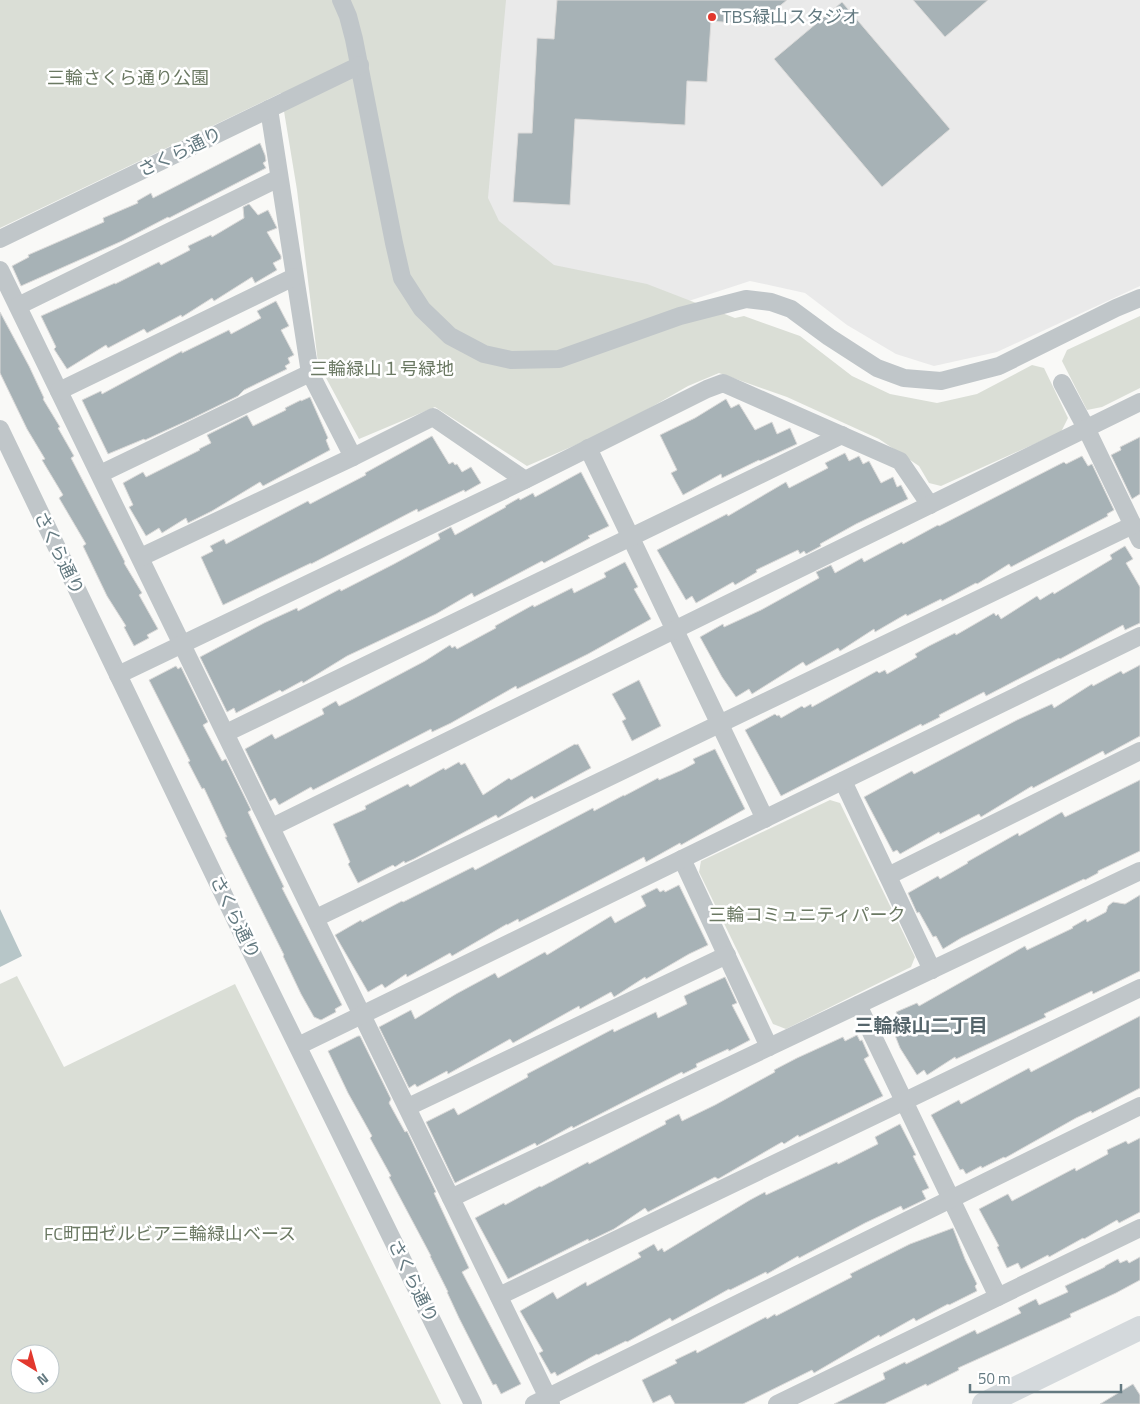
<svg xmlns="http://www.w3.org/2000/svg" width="1140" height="1404" font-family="'Titillium Web','Noto Sans JP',sans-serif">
	<rect width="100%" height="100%" fill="#f9f9f7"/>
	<!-- built -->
	<path fill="#eaeaea" d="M358,0H1140V286L997,352L934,366L896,354L847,325L805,293L750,281L557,344Z"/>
	<!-- green -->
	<g fill="#daded6" fill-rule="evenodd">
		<path d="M0,0H506L488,198L499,221L554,265L647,284L735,318L744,316L800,336L852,376L890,394L937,403L977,394L1032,365L1044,368L1068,418L1061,432L941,486L929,483L919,466L879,439L787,397L719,373L688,386L615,428L527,466L435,407L359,439L318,363L297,190L281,93L0,228Z"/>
		<path d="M1140,316V388L1102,407L1087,410L1062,361L1067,350Z"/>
		<path d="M830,800L840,803L915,957L911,967L786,1029L773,1024L699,872L701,861Z"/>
		<path d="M17,976L64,1067L235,984L441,1404H0V984ZM20,1354H50V1384H20Z"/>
	</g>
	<!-- water -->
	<path fill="#b7c6c8" d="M0,909L22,956L0,967Z"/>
	<!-- building -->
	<g fill="#a7b2b6" stroke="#dbdad9">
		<path d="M557,0H787L757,25L711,21L707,82L687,81L685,125L575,119L570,205L513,202L518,133H532L537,38L554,39Z"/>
		<path d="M913,0H988L945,37Z"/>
		<path d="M842,2L950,129L882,187L774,59Z"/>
		<path d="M260,143L265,155L266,161L263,163L266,168L169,218L168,217L122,241L21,286L12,266L29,257L28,255L104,222L103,218L138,203L137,201L151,193L153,198Z"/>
		<path d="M249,204L258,215L268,210L277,228L267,232L281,256V259L273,263L277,270L255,283L252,277L214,301L212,298L182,317L181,315L147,333L144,329L108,348L106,345L67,369L54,349L56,347L41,316L115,283V284L159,262L161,265L190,250L188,246L211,235L212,237L244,218L243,207Z"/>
		<path d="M276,301L289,326L281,330L294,355L288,358L290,363L285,366L287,369L244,390L238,396L191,419L145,440L144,439L108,454L82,400L101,391L102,394L182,351V353L229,330L231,334L261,318L257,311Z"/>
		<path d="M0,312L29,366L44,398L43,399L60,427L58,428L74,456L71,458L125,562L124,563L142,593L139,595L158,629L147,635L149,638L134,646L124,627L126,626L107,596L83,546L86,544L59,498L63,495L42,460L45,459L27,429L0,373Z"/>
		<path d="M310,397L328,438L326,440L330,450L263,486L260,482L212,511L188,523L186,518L162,533L159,528L146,536L129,507L133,505L123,483L143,472L146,477L200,450L199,449L211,443L207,435L247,415L253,426L286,410L285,408L301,400V401Z"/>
		<path d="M726,399L731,408L739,404L755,430L772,422L777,434L790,428L797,444L760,461L759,460L722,478L721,474L683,495L671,473L677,470L660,435L695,418Z"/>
		<path d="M432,436L449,464L453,462L455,465L457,464L462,472L471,467L481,483L465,492L464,490L418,512L417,509L311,564V563L223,605L201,557L213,551L210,546L224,539L226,544L308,501L310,504L366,475L365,473Z"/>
		<path d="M1140,437V494L1132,499L1111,455L1121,450L1120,447Z"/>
		<path d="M845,453L849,461L859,456L863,464L869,461L881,483L893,477L897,487L901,485L908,499L856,524L820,544L821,546L806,554L804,551L800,554L798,550L756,570L757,572L735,585L733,582L696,603L692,596L686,600L657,550L727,514L728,516L786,482L789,488L828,468L825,463Z"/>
		<path d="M1082,456L1088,466L1092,464L1114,510L1107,514L1108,516L1011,567L1009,564L977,584L976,583L942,601L941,599L907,616L906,614L875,632L874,629L840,651L838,648L806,666L803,662L752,694L749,689L736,697L722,677L700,637L723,624L724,627L761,610L819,578L816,572L831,565L835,573L862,558L864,562L902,542L903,544L938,525L939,526L1064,462L1066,464Z"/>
		<path d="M581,472L609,526L588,536L590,538L544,563L542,561L474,597L472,593L436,614L347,656L303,683L302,681L282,692L280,690L236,713L234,708L227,712L200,657L264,623L297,608L298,611L340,589L341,591L394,564L440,539L438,534L451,527L455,535L506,507L505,506L519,498L520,500L533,493L535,497Z"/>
		<path d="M1125,546L1133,559L1126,563L1140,587V623L1125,630L1123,625L1060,659L1059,658L986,696L984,692L939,715L940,717L922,726L921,724L781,796L745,730L775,714L777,716L779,715L781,718L802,706L804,708L811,704L812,707L877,671L879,673L885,670L887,674L917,657L915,654L929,646L955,633L956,635L994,613L996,616L998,614L1001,619L1037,596L1040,600L1053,592L1054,594L1112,559L1110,555Z"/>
		<path d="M625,562L638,587L634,589L651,619L588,654L517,689L516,686L451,723L432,732L431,729L313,790L311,787L279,805L275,798L270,801L245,749L272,734L275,739L324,714L322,709L336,701L339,706L353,699L425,661L450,645L452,648L455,646L457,649L496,628L495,626L533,605L534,607L572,588L574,593L606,577L604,573Z"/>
		<path d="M1140,665V736L1105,755L1103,751L1033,788L1032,786L981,817L979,814L940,834L939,832L900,854L897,850L893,852L864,797L912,771L914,774L1017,720L1052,704L1054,708L1092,684L1093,686L1121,671L1123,674Z"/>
		<path d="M176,666L178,669L181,667L208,722L203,725L222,761L226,759L251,810L248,812L265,848L284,887L282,888L342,1005L335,1009L336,1012L321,1020L314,1017L301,994L283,956L284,955L225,837H227L204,788L202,789L188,762L190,761L149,680Z"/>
		<path d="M639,680L661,726L632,741L622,721L626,719L612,694Z"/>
		<path d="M575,744L576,745L578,744L591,768L534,799L532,796L498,818L496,815L414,859L405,863L404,861L395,867L393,865L358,883L348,864L350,862L333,824L366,809L365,806L408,784L410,787L444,768L445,770L459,762L461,765L465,763L483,795L509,778L511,780Z"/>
		<path d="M715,749L745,809L681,845L680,843L646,862L644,857L519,922L518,919L507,925V924L452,956L450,953L407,977L406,974L385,988L382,984L368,992L335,935L361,920L362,922L402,901L403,902L473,867L475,870L593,808L594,811L624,795V796L658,778L659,780L682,770L695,763L693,759Z"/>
		<path d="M1140,780V851L1098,871V873L1085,880L1084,879L961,938L943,949L936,936L933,937L919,912L917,913L908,893L938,876L940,879L968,863L967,862L1018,833L1019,836L1062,812L1065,817Z"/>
		<path d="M679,885L708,945L689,954L646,979L645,977L614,997L611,992L580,1009L579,1006L513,1043L510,1039L448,1074L447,1071L417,1087L415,1084L409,1088L379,1027L411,1010L415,1019L456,994L495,973L498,978L545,952L547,955L611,916L615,923L646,906L641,896L657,888L660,892L664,890L665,892Z"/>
		<path d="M1140,895V971L1093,994L1092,991L1044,1014L1046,1017L956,1059L955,1057L927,1075L924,1070L917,1075L900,1048L889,1020L898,1016L896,1012L917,1003L919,1006L1025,946L1027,950L1073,928L1072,927L1086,919L1087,922L1106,912L1108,906L1113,902L1125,904Z"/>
		<path d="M725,977L737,1003L732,1005L750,1040L729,1051L728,1049L696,1064L697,1067L683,1074L682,1072L573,1128L572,1126L538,1145L537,1146L535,1143L455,1183L426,1122L454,1108L458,1115L528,1077L527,1074L613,1029L614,1032L656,1012L658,1018L687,1004L684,996Z"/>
		<path d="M1140,1016V1088L1092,1113L1091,1111L1076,1118L1005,1158L1004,1157L982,1168L981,1166L966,1174L963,1169L960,1170L931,1115L959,1100L961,1104L1029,1068L1031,1072Z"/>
		<path d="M857,1035L860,1041L862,1040L869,1056L864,1059L883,1096L799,1137L798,1135L784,1144L782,1142L718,1179L715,1177L648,1212L645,1208L614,1229L589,1241L588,1239L508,1279L475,1218L504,1203L505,1205L540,1186L541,1187L588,1162L589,1164L666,1124L665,1121L679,1114L682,1121L715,1105L775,1072L774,1070L797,1058L843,1037L845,1041Z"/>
		<path d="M358,1036H360L391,1099L389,1103L405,1132L407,1131L436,1192L434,1193L469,1268L462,1272L521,1384L501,1394L496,1384L493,1385L459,1318L447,1292H448L430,1256H431L389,1177L391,1176L370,1138L372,1136L348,1093L328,1051Z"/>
		<path d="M900,1124L916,1155L913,1156L929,1188L922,1191L926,1199L903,1210L901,1206L865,1223L799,1258L798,1256L767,1274L766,1272L730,1290L729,1289L672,1321L670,1318L627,1342L626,1341L598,1355L597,1354L557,1376L555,1372L551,1374L539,1353L543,1351L520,1311L553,1292L557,1299L586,1282L587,1286L641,1257L638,1253L654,1244L658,1251L662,1248L664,1252L750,1200L765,1192L766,1195L837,1162L838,1164L878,1144L875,1137Z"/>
		<path d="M1140,1138V1212L1119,1223L1117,1220L1084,1239L1083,1238L1049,1257L1048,1255L1021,1269L1018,1263L1007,1268L997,1247L999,1246L979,1209L1008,1194L1012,1201L1075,1168L1076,1171L1108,1154L1107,1150L1126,1141L1128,1144Z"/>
		<path d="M953,1228L965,1259L977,1284L975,1286L977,1291L949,1305L948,1304L916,1321L914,1318L880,1337L879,1335L814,1373L812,1370L743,1404H675L670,1395L653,1403L642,1380L677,1363L675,1360L696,1350L697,1353L766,1317L767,1319L775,1314L776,1316L852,1277L850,1274L910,1244Z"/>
		<path d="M1140,1257V1280L1116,1293L1070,1314L1071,1317L958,1368L959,1370L927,1386L926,1384L884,1404H834L885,1379L883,1373L905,1362L906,1364L975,1330L977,1334L1021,1313L1018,1308L1036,1299L1039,1305L1068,1292L1065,1286L1105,1267V1266L1118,1259L1120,1263L1127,1260L1129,1263Z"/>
		<path d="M1133,1384L1140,1395V1404H1100Z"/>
	</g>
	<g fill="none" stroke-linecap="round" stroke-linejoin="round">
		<!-- street -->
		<g stroke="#c0c6c9" stroke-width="18">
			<path d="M341,0L348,16L354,39L394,243L402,278L422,309L450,336L484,354L511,360L559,359L680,316L746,299L771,302L791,309L829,337L877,368L904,378L941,381L999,366L1116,308L1140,298"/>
			<path d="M269,109L310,373L353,457"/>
			<path d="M0,239L360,65"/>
			<path d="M0,270L551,1404"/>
			<path d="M18,306L279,178"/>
			<path d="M1062,383L1086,428L1140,540"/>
			<path d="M59,391L294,277"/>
			<path d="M0,429L241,931L473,1404"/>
			<path d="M588,448L765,819"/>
			<path d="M100,474L310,373"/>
			<path d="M141,557L353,457L433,417L525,480"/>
			<path d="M118,675L525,480L707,389L723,383L900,461L930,505"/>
			<path d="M226,733L842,435"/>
			<path d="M843,781L932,970"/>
			<path d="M272,827L1140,402"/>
			<path d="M682,859L769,1047"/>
			<path d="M888,876L1140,751"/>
			<path d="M316,918L1133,525"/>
			<path d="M858,1005L998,1297"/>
			<path d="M298,1046L1140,636"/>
			<path d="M408,1107L727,955"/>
			<path d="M451,1198L1140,871"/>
			<path d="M499,1296L1140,988"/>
			<path d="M534,1404L1140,1106"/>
			<path d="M777,1404L1140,1228"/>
		</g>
		<!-- secondary -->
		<path stroke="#d4d9dc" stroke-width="24" d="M984,1404L1140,1328"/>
	</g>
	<!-- markers -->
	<circle fill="#e2382e" stroke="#fff" stroke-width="2" cx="712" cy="17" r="5"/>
	<g text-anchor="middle" stroke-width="5" stroke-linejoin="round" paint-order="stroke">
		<!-- poi labels -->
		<g font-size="18" fill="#647a81" stroke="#fff" text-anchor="start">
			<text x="722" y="23">TBS緑山スタジオ</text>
		</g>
		<!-- park labels -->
		<g font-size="18" fill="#6b7963" stroke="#fff">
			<text x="128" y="84">三輪さくら通り公園</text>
			<text x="382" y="375">三輪緑山１号緑地</text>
			<text x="807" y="921">三輪コミュニティパーク</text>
			<text x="170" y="1240">FC町田ゼルビア三輪緑山ベース</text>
		</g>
		<!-- street labels -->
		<g font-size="18" fill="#647a81" stroke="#fff">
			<text transform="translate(180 152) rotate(-26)" y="6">さくら通り</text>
			<text transform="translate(59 553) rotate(64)" y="6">さくら通り</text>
			<text transform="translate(235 917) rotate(64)" y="6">さくら通り</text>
			<text transform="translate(413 1281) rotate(64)" y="6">さくら通り</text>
		</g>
		<!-- neighbourhood labels -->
		<g font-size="19" font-weight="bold" fill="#56666c" stroke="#fff">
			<text x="921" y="1032">三輪緑山二丁目</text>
		</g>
	</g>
	<!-- north arrow -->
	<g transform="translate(35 1369) rotate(143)"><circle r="24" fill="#ffffff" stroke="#c1cacd"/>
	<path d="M0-4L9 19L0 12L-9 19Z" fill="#e2382e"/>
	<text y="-8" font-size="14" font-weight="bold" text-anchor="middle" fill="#647a81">N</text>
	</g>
	<!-- scale -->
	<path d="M970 1384v8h151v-8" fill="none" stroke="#647a81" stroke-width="2.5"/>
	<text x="978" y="1384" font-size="15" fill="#647a81" stroke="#ffffff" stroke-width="4" paint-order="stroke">50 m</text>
</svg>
